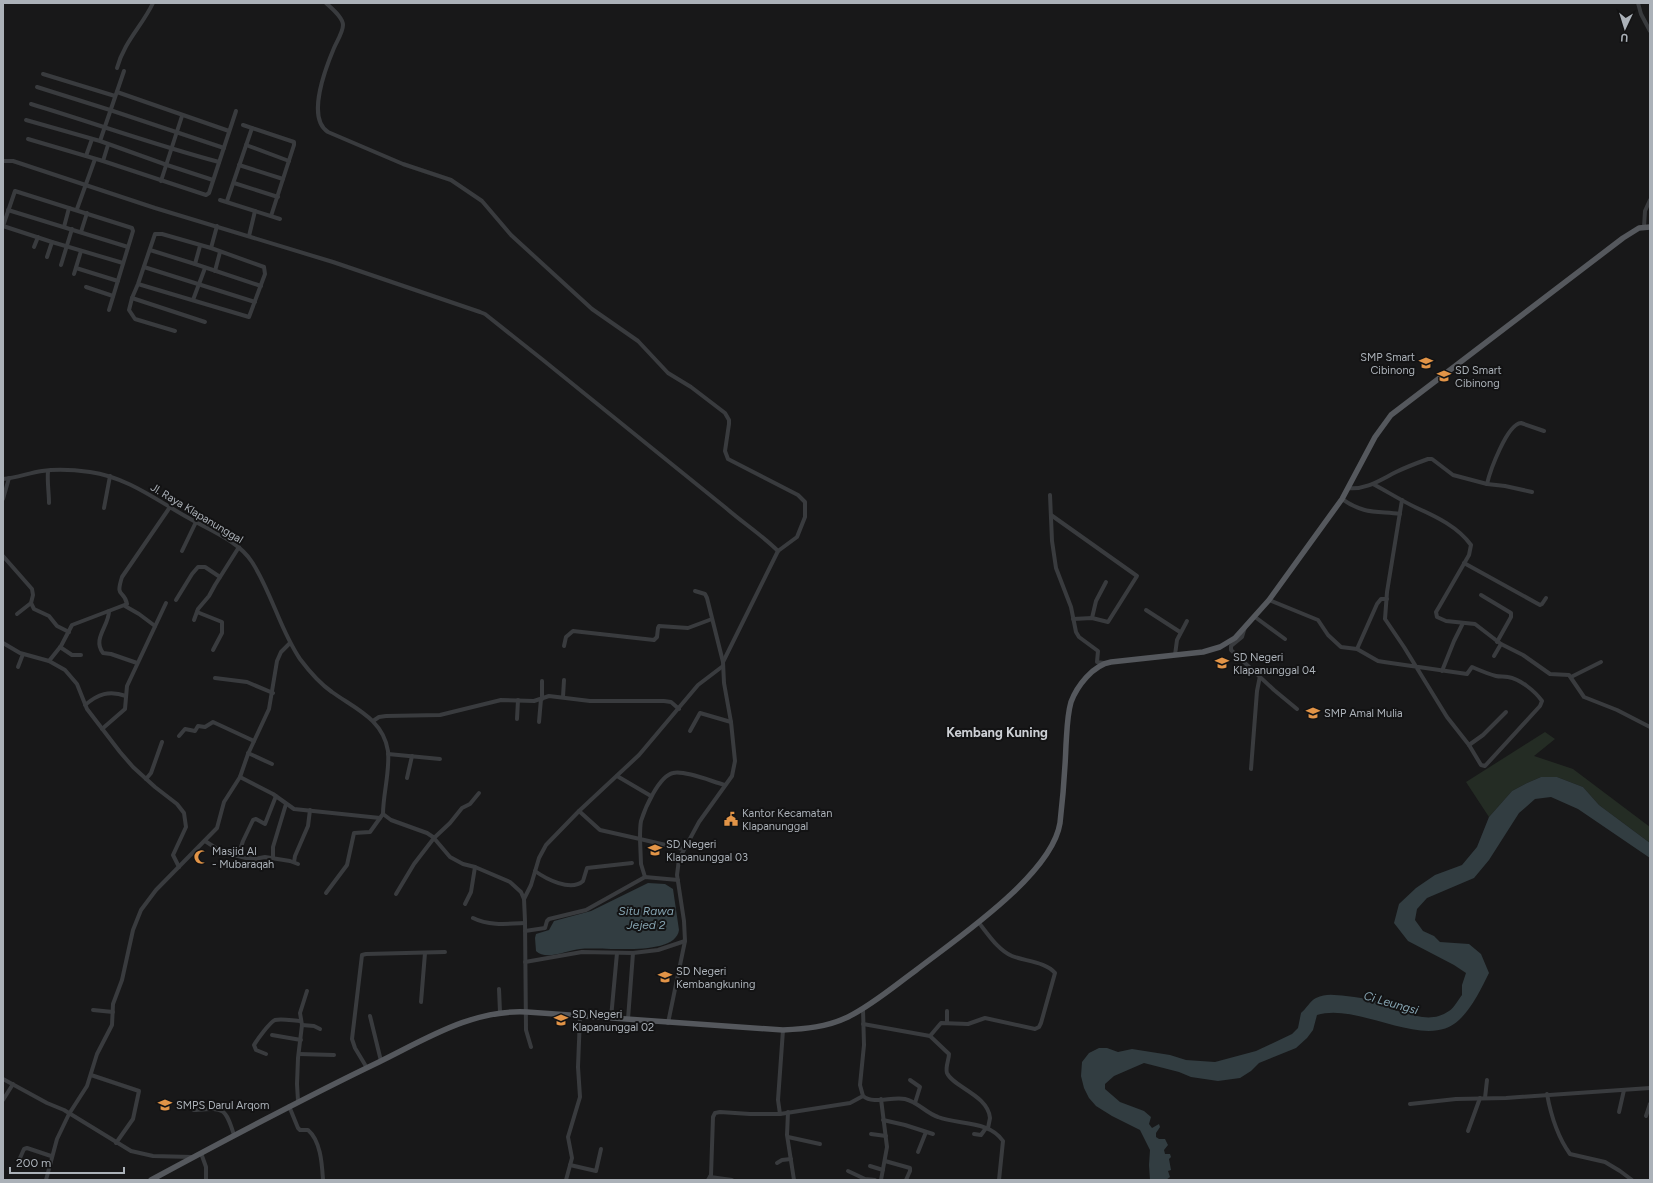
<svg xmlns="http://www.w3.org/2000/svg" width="1653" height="1183" font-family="Figtree,sans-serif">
	<rect width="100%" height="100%" fill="#181819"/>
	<!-- green -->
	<path fill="#242c24" d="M1545,732L1555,739L1534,756L1573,769L1650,827V843L1599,805L1583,787L1557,777H1541L1527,783L1512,791L1489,817L1466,782Z"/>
	<!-- water -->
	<g fill="#323d41">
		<path d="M1541,777H1557L1583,787L1599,805L1650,843V858L1578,809L1551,797L1535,799L1519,813L1489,860L1474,878L1427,898L1417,909L1415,920L1423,931L1434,936L1440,942L1469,944L1481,954L1489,973C1481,989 1472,1008 1459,1020C1426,1052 1360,1002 1317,1015L1313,1030L1307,1038L1296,1048L1259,1063L1251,1071L1240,1078L1218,1081L1191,1077L1179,1072L1144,1063L1114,1076L1105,1084V1089L1120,1102L1144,1111L1151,1117L1149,1124L1152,1128L1159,1124L1160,1127L1156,1133V1137L1159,1139H1165L1168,1145L1164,1150L1165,1154H1170L1171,1157L1169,1159L1171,1170L1168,1171L1170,1177L1166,1180H1150L1149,1165L1150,1150L1140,1130L1112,1116L1096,1106L1089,1098L1084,1088L1081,1076L1082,1062L1089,1053L1099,1048H1107L1118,1052L1132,1049L1170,1055L1186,1060L1215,1062L1256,1051L1292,1034L1298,1028L1301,1013C1306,1009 1310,1001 1316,998C1326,993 1335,995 1346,996C1357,997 1368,999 1379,1002C1401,1009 1426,1027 1449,1011C1454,1008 1458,1000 1462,995V985L1466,973L1454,965L1408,941L1394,923L1399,904L1416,888L1435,875L1462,865L1477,847L1489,817L1512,791L1527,783Z"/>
		<path d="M648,883L665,884L673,889L679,930C675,958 601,946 580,949C568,950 546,961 536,951L535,938L536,934L549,930L554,921L591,911Z"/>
	</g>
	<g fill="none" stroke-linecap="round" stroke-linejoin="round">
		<!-- minor -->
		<g stroke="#393b3e" stroke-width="4">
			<path d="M326,3C331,8 343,17 343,25C343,32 337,41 334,48C326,67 306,118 328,132L403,164L451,180L482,201L511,235L592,309L638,341L668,373L691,387L725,413L729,420V424L725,451L728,459L798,495L805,502V517L797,537L778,551L723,662L724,683L731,722L735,761L732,776L699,822L679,859L677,875L684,921L685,941L668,1023"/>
			<path d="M1638,3L1641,14L1650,31"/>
			<path d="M117,68C124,42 142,26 153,3"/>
			<path d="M43,74L115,96"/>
			<path d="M37,87L110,110L224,148"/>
			<path d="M117,92L229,131"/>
			<path d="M31,104C94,123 155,145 219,162"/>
			<path d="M26,120L100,141L167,165L213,180"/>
			<path d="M243,125L294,142V145L271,216"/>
			<path d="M28,139L103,161L206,195L209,193L236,111"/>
			<path d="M100,141L124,71"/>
			<path d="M246,145L289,161"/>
			<path d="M86,156L92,139"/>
			<path d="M3,161H13L155,208L333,262L480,312L485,314L543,360L726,508C743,523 762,535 778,551"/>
			<path d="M103,161L108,145"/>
			<path d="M239,165L283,179"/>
			<path d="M161,181L182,116"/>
			<path d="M234,183L278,197"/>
			<path d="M220,200L280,219"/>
			<path d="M227,201L252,128"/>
			<path d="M77,209L95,159"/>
			<path d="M8,210L128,247"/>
			<path d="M3,226L15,191L132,228L133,231L109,310"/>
			<path d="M3,226L52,242L123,263"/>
			<path d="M64,227L69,208"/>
			<path d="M1644,227L1645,211L1650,200"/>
			<path d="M81,232L87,213"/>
			<path d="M249,236L255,211"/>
			<path d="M34,247L38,237"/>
			<path d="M211,248L217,226"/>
			<path d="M150,250L195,264L261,286"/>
			<path d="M47,257L52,242"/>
			<path d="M195,264L200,246"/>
			<path d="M61,265L72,229"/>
			<path d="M144,267L255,302"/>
			<path d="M76,268L118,281"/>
			<path d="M215,271L220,252"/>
			<path d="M74,274L81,251"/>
			<path d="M138,284L249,317L265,274L264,267L211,248L162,234H155L138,284L132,298L129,310L135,319L175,331"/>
			<path d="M86,287L113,296"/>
			<path d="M132,298L205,322"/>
			<path d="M193,300L205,268"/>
			<path d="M48,471C47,482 49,492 49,503"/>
			<path d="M3,479C16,478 29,473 42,471C57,469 75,470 90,472C126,477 155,499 185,516C207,529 238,540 252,562C272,593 280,630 300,659C309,671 319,683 332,692C354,708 383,719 388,751C390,772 383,794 383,814L391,820L427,833L433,837L450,857L463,864L475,867L510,882L521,892L524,899L525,921L526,1030L531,1047"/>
			<path d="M1373,484C1388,492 1402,501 1417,508C1437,517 1458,527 1471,545L1469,555L1439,607L1436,612L1437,617L1446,621L1475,624L1501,644L1523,655L1550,674L1569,675L1584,697L1617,710L1650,727"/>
			<path d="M1487,484L1505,486L1532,492"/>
			<path d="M1348,488C1366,490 1380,480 1396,472C1406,467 1417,463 1428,459H1432L1453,475L1487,484C1490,471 1507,424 1521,423L1544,431"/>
			<path d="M1050,495L1052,541L1056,568L1071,607L1076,632L1079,637L1098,651L1097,662L1104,663"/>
			<path d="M3,499L9,478"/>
			<path d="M1342,499C1363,514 1376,511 1400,514"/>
			<path d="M104,508L110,476"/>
			<path d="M1051,515L1137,576L1108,622L1092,618L1073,619"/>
			<path d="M182,551L196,522"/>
			<path d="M3,556L32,589L33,595L31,603L34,609L49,616L57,626L69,632"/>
			<path d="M1464,563L1540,605L1542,604L1546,598"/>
			<path d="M695,591L705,594L707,598L723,662"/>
			<path d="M1481,595L1511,613V617L1497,642"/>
			<path d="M176,600L192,574L198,567H205L220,577"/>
			<path d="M1269,600L1318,620L1328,635L1341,647L1357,649L1378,661L1384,662L1467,674L1472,667C1479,670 1488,674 1496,676C1500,677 1504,676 1508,677C1520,679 1535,691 1542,701L1540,706L1485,766L1481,765L1469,745L1447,717L1404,647L1385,619L1387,592L1402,500"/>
			<path d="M125,606L139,614L155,626"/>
			<path d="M1146,610L1180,632"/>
			<path d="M109,611C109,626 92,639 103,653L111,654L137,663"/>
			<path d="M197,612L222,622V633L213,650"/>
			<path d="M17,614L31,603"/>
			<path d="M1255,617L1285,639"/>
			<path d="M1092,618L1096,601L1106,582"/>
			<path d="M194,620L198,609L209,596L215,585L239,547"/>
			<path d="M1245,627L1242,637L1231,646V650L1274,690L1297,709"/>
			<path d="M3,643L20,653L49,661L65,670L77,684L87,709L120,752L133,767L155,787L177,804L184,813L186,827L173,855L179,867"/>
			<path d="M564,646L566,637L573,631L654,640L657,637L658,628L659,626L688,628L712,619"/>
			<path d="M60,647L72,655H81"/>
			<path d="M1357,649L1377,604L1381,599H1387"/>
			<path d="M1175,655L1177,640L1187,621"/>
			<path d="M1494,656L1501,644"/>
			<path d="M49,661L61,646L72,625L127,604C124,589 115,599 122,577L170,507"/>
			<path d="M18,667L23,654"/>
			<path d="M1442,671L1454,641L1463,623"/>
			<path d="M1571,677L1601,662"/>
			<path d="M215,678L247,682L273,693"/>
			<path d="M563,697L564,680"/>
			<path d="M542,699V681"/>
			<path d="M85,705C98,694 109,690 126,696"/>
			<path d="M517,719L518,700"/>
			<path d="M373,721L379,717L386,716L440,715L501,700L534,701L549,696L590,701H664L671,702L679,709"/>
			<path d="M539,722L541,699"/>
			<path d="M102,729L125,709L127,686L166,603"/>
			<path d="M690,731L700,713L731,722"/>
			<path d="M179,736L185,729L195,731L198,726L205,727L213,722L254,741"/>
			<path d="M1469,745L1483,735L1506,712"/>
			<path d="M248,753L272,764"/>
			<path d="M388,754L440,759"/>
			<path d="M1251,769L1257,691L1260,676"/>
			<path d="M617,776L651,796"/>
			<path d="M240,777L273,794L294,809L380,818L383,814"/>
			<path d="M407,778L412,756"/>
			<path d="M146,779L151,773L162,742"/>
			<path d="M579,811L600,830L640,839L641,864L645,877"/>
			<path d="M205,841L222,852L246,858L254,859L265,857L290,861L298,864"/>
			<path d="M683,849L640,839C640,834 640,826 641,821C645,808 659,776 673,773C685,770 713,782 725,785"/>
			<path d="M238,856L243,841L253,820L256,819L265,824L276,796"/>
			<path d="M273,858V847L286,804"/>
			<path d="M294,862L295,856L308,826L310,810"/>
			<path d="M535,871C546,879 571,892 583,881L587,868L632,863"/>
			<path d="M326,893L347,865L354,833L370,832L380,818"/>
			<path d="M396,894L414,864L434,838L450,823L462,808L470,804L479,793"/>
			<path d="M524,899L531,885L539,858L546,845L579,811L639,755L698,685L723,666"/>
			<path d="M465,904L471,892L475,867"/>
			<path d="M473,918C489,926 507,924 525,923"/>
			<path d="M525,931L545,928L547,921L549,919L586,910L645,877L678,880"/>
			<path d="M525,962L582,952L633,953L658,950L685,941"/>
			<path d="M499,989L500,1012"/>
			<path d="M421,1002L425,953"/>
			<path d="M863,1009L864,1045L860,1085L863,1096C874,1105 892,1096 905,1099C918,1102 926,1113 938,1117C958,1125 989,1120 1003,1141L999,1180"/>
			<path d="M93,1010L113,1012"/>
			<path d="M370,1016L381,1061"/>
			<path d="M611,1018L617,953"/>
			<path d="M628,1019L633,953"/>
			<path d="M947,1022V1011"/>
			<path d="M863,1024L930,1036L949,1054C949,1060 945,1067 947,1073C953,1087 988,1095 990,1118L988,1128"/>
			<path d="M302,1025L314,1026L320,1029"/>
			<path d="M272,1035L301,1040"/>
			<path d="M930,1036L941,1023L968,1024L985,1018L1035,1029L1039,1027L1041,1023L1055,973C1047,962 1024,961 1012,956C998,950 988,934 979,923"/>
			<path d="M266,1054L256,1050L254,1045C257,1040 269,1023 275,1020C282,1018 294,1021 301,1021"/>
			<path d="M299,1054L334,1055"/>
			<path d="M367,1068L355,1048L352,1039L362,955L366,954L445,952"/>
			<path d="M91,1075L139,1091L133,1119L116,1143"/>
			<path d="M3,1079L47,1103L64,1110L131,1151L153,1156L192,1157"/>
			<path d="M910,1080L920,1087L915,1103"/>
			<path d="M1547,1094C1551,1116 1557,1136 1570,1154L1605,1162L1620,1171L1632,1180"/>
			<path d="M1485,1098L1487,1080"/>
			<path d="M3,1100L13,1084"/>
			<path d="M298,1101L297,1084L298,1058L302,1025L300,1013L307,991"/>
			<path d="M1410,1104L1456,1099L1506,1098L1650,1088"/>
			<path d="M289,1106L298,1128L300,1130H308C321,1141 322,1165 323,1180"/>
			<path d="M194,1110C223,1108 225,1106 234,1135"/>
			<path d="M788,1112L787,1135L794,1180"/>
			<path d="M1619,1112L1624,1090"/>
			<path d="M780,1114L778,1100L783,1030"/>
			<path d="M1646,1116L1650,1104"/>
			<path d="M883,1120L905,1125L933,1134"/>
			<path d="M1468,1131L1480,1098"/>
			<path d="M871,1134L886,1136"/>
			<path d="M974,1134L981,1135L986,1128"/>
			<path d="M788,1137L820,1144"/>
			<path d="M918,1152L926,1132"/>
			<path d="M201,1153L206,1167V1180"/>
			<path d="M20,1158L24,1149L27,1148L51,1156"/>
			<path d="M885,1161L910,1168V1171L906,1180"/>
			<path d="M777,1163L782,1160L791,1159"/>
			<path d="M570,1165L596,1171L601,1149"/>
			<path d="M870,1166L883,1170"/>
			<path d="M848,1171L865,1179L875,1180"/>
			<path d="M710,1177L732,1180"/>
			<path d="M46,1180L57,1139L69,1114L87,1086L97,1054L112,1025L113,1004L122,980L133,930L141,910L156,890L217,828L224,802L240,777L248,754L269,709L277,661L281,652L290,643"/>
			<path d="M566,1180L572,1158L568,1137L580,1097L578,1067L580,1016"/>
			<path d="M708,1180L711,1175L713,1117L715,1113L720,1112L750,1114H780L850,1103L863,1096"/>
			<path d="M881,1180L887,1147L881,1099"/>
		</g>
		<!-- major -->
		<path stroke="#55585d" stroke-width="5.5" d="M151,1180C227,1139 302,1099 379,1062C426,1039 473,1009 527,1012L783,1030C805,1029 827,1027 848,1017C872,1005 893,987 915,971C956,939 1052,875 1060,823C1063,797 1065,771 1066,745C1067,731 1067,716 1071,702C1077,686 1093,665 1111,662L1203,652L1220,647L1235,638L1269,600L1342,499L1375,437L1391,415L1623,238L1639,228L1650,227"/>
	</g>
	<!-- icons -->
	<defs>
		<symbol id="school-bare" viewBox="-9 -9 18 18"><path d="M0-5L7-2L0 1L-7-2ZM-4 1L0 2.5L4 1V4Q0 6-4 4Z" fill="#e29447" stroke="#131314" stroke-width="2.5" paint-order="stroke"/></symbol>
		<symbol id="civic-bare" viewBox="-9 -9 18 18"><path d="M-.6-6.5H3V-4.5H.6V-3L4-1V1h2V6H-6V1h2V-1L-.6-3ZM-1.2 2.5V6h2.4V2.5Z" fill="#e29447" stroke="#131314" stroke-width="2.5" paint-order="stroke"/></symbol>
		<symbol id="mosque-bare" viewBox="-9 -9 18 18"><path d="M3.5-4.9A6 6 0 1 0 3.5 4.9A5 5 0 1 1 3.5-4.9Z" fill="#e29447" stroke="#131314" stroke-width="2.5" paint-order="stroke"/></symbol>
	</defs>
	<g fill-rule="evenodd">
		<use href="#school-bare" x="1416" y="353" width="20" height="20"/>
		<use href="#school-bare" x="1434" y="366" width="20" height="20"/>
		<use href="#school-bare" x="1212" y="653" width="20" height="20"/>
		<use href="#school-bare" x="1303" y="703" width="20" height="20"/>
		<use href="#civic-bare" x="721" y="809" width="20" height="20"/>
		<use href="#school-bare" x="645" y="840" width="20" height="20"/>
		<use href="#mosque-bare" x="191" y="847" width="20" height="20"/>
		<use href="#school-bare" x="655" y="967" width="20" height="20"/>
		<use href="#school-bare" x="551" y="1010" width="20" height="20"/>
		<use href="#school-bare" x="155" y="1095" width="20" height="20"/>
	</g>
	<g text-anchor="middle" stroke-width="4" stroke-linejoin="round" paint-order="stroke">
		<!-- poi labels -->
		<g font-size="11" fill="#abb1b8" stroke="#131314" text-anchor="start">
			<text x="1415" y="361" text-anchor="end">SMP Smart<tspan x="1415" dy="13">Cibinong</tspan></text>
			<text x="1455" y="374">SD Smart<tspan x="1455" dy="13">Cibinong</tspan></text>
			<text x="1233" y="661">SD Negeri<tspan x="1233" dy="13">Klapanunggal 04</tspan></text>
			<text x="1324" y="717">SMP Amal Mulia</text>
			<text x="742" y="817">Kantor Kecamatan<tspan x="742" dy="13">Klapanunggal</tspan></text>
			<text x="666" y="848">SD Negeri<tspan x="666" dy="13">Klapanunggal 03</tspan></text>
			<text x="212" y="855">Masjid Al<tspan x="212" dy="13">- Mubaraqah</tspan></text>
			<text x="676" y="975">SD Negeri<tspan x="676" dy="13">Kembangkuning</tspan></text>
			<text x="572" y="1018">SD Negeri<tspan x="572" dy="13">Klapanunggal 02</tspan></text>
			<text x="176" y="1109">SMPS Darul Arqom</text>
		</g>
		<!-- street labels -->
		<g font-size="11" fill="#abb1b8" stroke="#131314">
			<text transform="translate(197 513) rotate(31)" y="4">Jl. Raya Klapanunggal</text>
		</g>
		<!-- water labels -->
		<g font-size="12" font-style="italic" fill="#85a3b0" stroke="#131314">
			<text x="646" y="915">Situ Rawa<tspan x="646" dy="14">Jejed 2</tspan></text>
			<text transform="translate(1391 1003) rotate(16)" y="4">Ci Leungsi</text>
		</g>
		<!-- quarter labels -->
		<g font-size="13" font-weight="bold" fill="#cccfd4" stroke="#131314">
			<text x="997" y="737">Kembang Kuning</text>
		</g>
	</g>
	<!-- border -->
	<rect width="1653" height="1183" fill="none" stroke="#abb1b8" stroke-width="8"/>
	<!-- north arrow -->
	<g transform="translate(1625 28) rotate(184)" stroke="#131314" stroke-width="3" paint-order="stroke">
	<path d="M0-3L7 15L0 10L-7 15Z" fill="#abb1b8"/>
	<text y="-6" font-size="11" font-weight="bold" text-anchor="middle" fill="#abb1b8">U</text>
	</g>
	<!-- scale -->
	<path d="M10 1167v6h114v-6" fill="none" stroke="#abb1b8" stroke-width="2"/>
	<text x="16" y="1167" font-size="12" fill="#abb1b8" stroke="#131314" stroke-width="3" paint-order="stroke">200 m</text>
</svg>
